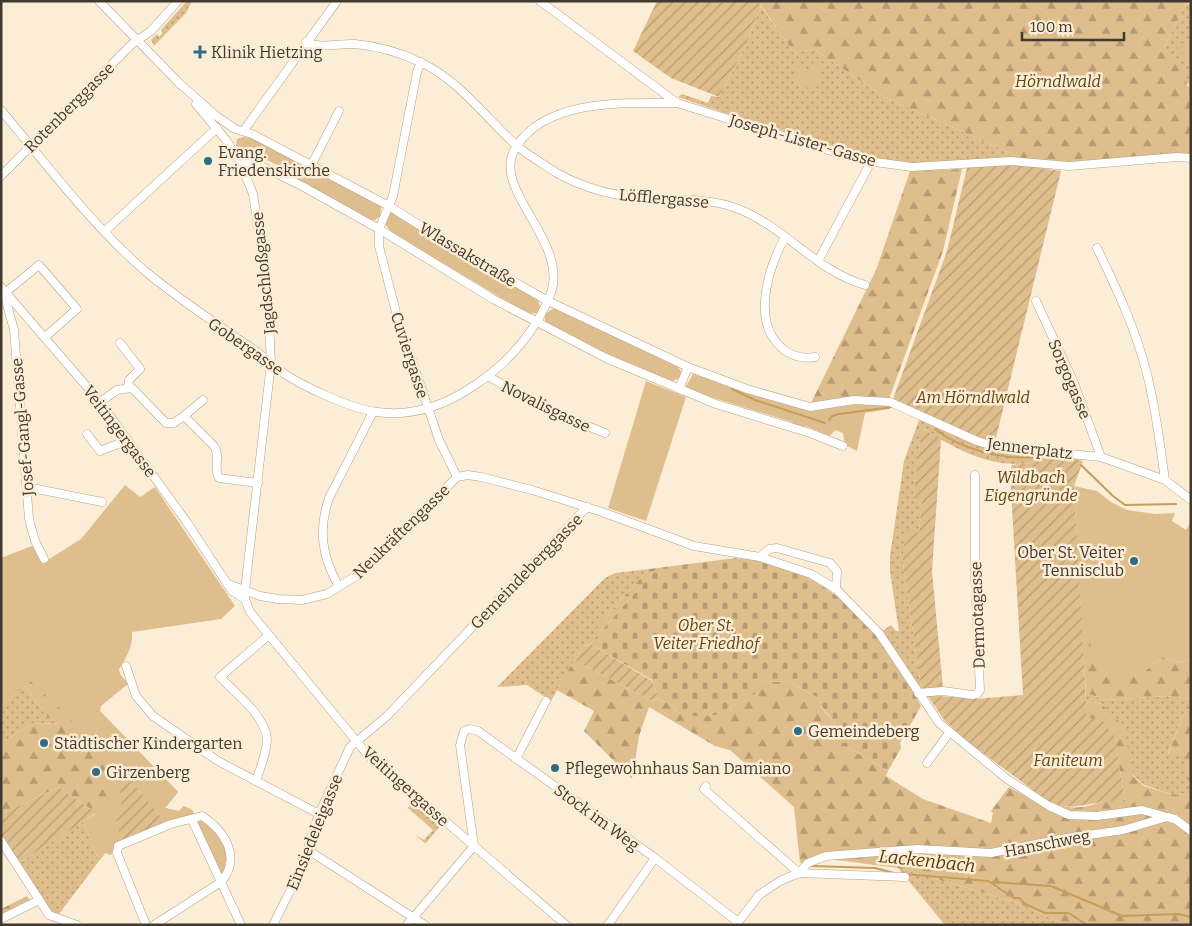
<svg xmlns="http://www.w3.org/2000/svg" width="1192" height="926" font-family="Bitter,serif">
	<defs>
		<pattern id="grass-dots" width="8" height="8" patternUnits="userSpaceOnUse" patternTransform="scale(1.25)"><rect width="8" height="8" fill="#dfbe8d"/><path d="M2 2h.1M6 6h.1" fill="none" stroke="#b69b74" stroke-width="1.8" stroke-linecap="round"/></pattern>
		<pattern id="forest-firs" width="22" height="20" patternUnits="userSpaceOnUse" patternTransform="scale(1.25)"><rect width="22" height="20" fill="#dfbe8d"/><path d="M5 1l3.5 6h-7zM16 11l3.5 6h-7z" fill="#b69b74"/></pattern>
		<pattern id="cemetery-stones" width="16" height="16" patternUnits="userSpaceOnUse" patternTransform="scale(1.25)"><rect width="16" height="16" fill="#dfbe8d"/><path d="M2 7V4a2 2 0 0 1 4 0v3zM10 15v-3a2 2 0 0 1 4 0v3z" fill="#b69b74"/></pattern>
		<pattern id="garden-furrows" width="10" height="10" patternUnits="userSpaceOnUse" patternTransform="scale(1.25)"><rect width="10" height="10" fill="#dfbe8d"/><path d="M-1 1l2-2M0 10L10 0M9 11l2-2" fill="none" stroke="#b69b74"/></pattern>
	</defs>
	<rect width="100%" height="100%" fill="#fcedd7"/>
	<!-- grass -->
	<g fill="url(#grass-dots)">
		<path d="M187,1H192L186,13L154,46L151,40L157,34L159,37L163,33L161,30Z"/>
		<path d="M1191,3V88L1164,48L1185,5Z"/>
		<path d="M761,6L794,53L814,49L884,97L1022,158L909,164L876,159L748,121L678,97L682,94L708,103L711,96L719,97L745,47Z"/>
		<path d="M922,412L993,449L1031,454V463C992,469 954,449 923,428L913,497L922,498L919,533L902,557L921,688L882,631L891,625L896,631H899L890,572V556L904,461Z"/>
		<path d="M649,569L611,611L576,657L551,701L527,685L497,687L605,578L615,573Z"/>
		<path d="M25,686L47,716L61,724L33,723L1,743V706Z"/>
		<path d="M1086,693L1106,700L1166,696L1191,699V704L1182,718L1168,754L1185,755C1186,769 1191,782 1191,795L1170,794L1144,785L1133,775L1127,753L1102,704L1086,701Z"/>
		<path d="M411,803L440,826L427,842L425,843L415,835L424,840L433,830L408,808Z"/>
		<path d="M83,821L99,861L59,914L50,911L19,863Z"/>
		<path d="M898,868L1018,903L1066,925H945Z"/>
	</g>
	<!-- forest -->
	<g fill="url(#forest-firs)">
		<path d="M758,1H1191L1185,5L1164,48C1178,55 1187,70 1187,85L1191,88V153C1135,158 1077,168 1022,158L884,97L814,49L794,53Z"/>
		<path d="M962,169L943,251L889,399L854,396L810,405L876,270L910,171Z"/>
		<path d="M657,568L590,644L584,646L611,611L649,569Z"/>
		<path d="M1082,637H1088L1141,674L1163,657L1178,663L1191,659V699L1166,696L1106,700L1086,693Z"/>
		<path d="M574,660L652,701L658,699L676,707L675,712L722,713L731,712L730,706L746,700L760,685V681L789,682L821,699L820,706L836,724L847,747L888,771L886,776L923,799L991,823L993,813L991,811L1009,787L1046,808C1058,803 1069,809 1082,807C1101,804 1102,798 1125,802L1114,733H1110L1087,718L1086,701L1102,704L1124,727L1133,776L1144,786L1170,794L1191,795V925H1066L1018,903L898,868L829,859L800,863L794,807L730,750L715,746L649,707L639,736L632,779L584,731L594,711L557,690Z"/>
		<path d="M21,672L100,711L178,792L165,808L179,811L184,806L192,810L194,814L166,823L121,769L122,807L115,815L122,840L115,844L111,855L105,853L99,861L96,813L59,787L1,814V743L33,723L60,724L47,716L25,686L1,706V684Z"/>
		<path d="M1191,704V784L1187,777L1184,755H1168L1182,718Z"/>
		<path d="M27,896L31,902L1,917V909Z"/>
	</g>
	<!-- cemetery -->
	<path fill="url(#cemetery-stones)" d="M736,558C740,560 748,558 754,559C767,561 782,566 794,571C853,595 893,652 921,706L900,743L901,748L888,771L847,747L831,732L836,724L820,705L821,699L789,682L761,681L760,690L746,700L730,706L731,712C708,716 699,719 675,712L676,707L658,699L652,680L590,644L657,568Z"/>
	<!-- park -->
	<g fill="#dfbe8d">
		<path d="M1191,37V64L1177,47Z"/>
		<path d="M815,58L825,65L812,90L791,79L797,66L809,72Z"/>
		<path d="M243,137L251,138L287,155L379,204L381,208L380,216L375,220H370L297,181L295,174L263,158L256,161L244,155L236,146L237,139Z"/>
		<path d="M390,213H394L537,298L541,309L537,313L528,314L391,232L385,224Z"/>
		<path d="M554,308L677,366L681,371V377L671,382L597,349L545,322V314Z"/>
		<path d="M693,374L812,410L859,402L888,404L890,409L865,413L857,451L845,445L843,433L835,430L830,436L805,426L804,428L791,424L792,422L688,390L685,388Z"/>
		<path d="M646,381L686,397L646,521L608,508Z"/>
		<path d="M125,485L140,497L155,487L235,606L221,619L132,632C133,647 127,656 119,669L120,674L128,684L101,706L100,711L178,792L165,808L179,811L184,806L192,810L194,814L191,817L166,823L121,769L118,773L122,807L115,815L122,840L115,844L111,855L105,853L99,861L83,821L96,814L90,809L114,801L110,765L100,747L76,740L68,731L72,720L26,677L1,696V558L32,546L43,563L81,539Z"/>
		<path d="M1074,486L1097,491L1111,502L1127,510L1155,514L1175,513L1172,521L1186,530L1191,522V659L1178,663L1163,657L1141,674L1098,670L1088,637H1082Z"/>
		<path d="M198,819L204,820C224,840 232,847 222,877L197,824Z"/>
	</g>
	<!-- garden -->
	<g fill="url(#garden-furrows)">
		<path d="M657,1H758L761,6L745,47L719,97L671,78L633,51Z"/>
		<path d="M1015,164L1061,171L995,442L960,431L893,399L947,251L967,168Z"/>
		<path d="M922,428L941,439L932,571L943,688H921L902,557L907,531L919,533L922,498H913Z"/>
		<path d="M1031,454L1064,456L1083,461L1074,486L1087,718L1102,719L1110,732H1114L1125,802C1099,798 1078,811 1053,805L968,742L945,721L927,695L975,699L1023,695L1010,474L1012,465L1031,463Z"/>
		<path d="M590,644L652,681L658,699L652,701L574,660L584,646Z"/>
		<path d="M121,769L166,823L122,842L115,815L122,807L118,773Z"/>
		<path d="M59,787L96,813L19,863C0,852 1,838 1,814Z"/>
	</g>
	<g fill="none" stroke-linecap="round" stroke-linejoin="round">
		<!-- stream -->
		<g stroke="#c79d5a" stroke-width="2">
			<path d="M732,389L755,400L825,423"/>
			<path d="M829,420L832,416L839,414L892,407"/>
			<path d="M935,429C960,449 1002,460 1034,457"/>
			<path d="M1081,465L1113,496L1125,505L1176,504"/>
			<path d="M812,866L875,868L894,873"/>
			<path d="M904,874L988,881L1014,898H1019L1025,904L1045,913H1069L1087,925"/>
			<path d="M993,882L1051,886L1122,916L1178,914L1191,917"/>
		</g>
		<defs>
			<g id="minor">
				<path d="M99,1L181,85"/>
				<path d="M540,1L677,103L860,160L912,167L1011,161L1069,166L1177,157L1191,158"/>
				<path d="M306,42C319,49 340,43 355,44C377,46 399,52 420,62C459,80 485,117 516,145C529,156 543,164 557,173C585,189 619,197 651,199C679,200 706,198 733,207C783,224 815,271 865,285"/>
				<path d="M421,62L417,72L393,196L379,229V246L397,316L439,440L457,477"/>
				<path d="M178,82L215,115L235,129L252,134L389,206L462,252L548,301L688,367L747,389L810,407L854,400L890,402L977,441L996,447L1101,457L1165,480L1191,500"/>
				<path d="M196,104L226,140L240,162L253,194L267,282L271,363L245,590V599L250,612L367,754L566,925"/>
				<path d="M1,110C47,165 91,224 145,271C181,301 218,325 256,351C265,357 272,365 280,371C302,386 351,409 377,412C413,417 446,405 475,385C509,362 533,335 549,298C574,243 488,190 516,147C547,98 627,103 677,103"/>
				<path d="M244,130L337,1"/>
				<path d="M240,162L259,165L302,186L379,229L493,299L606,358L716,404L810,433L843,446"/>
				<path d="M312,164L339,111"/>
				<path d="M1,176L132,44L151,31L178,1"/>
				<path d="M105,231L217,128"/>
				<path d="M785,237C769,267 750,322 783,349C792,356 804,359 815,357"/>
				<path d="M1097,248C1117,289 1136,330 1147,374C1156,409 1160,445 1165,480"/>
				<path d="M818,261L871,162"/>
				<path d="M1,287L100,402L186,521L232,591L245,599"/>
				<path d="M1036,301L1074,383L1101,457"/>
				<path d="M120,343L140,369L129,380L128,387"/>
				<path d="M488,376L543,408L605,433"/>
				<path d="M679,389L688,367"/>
				<path d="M100,402L117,390L132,388L166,423H174L184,416L214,446C221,456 213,468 219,478L258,483"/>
				<path d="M184,416L203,400"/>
				<path d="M87,434L100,451L128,440"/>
				<path d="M27,487L102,502"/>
				<path d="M760,557L769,549L777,548L830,563L837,571L836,589"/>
				<path d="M44,559L35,541L29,519L14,330L5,297L6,292L39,265L77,309L45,337"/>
				<path d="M228,584L260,596L278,599L302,600L327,594L356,576L457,477L468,475L481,477L532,490L602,512L694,546L760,557L811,574L836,589L879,633L939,723L1007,779L1049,806L1069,815L1097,816L1142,810L1167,817"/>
				<path d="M338,585C322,556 318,530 329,498L373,412"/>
				<path d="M126,666L136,696L153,716L218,761L319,814"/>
				<path d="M918,693L943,691L972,695L977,694L980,690L975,575V475"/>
				<path d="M516,759L546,701"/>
				<path d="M927,763L949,733"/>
				<path d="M256,781C260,768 267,753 267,739C265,715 235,693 220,677L269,635"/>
				<path d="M706,786L704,789L799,873"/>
				<path d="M192,820L241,925"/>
				<path d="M1,841L49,915L77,925"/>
				<path d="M474,846L460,745L464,731L470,729L478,731L655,858L738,922"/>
				<path d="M308,850L425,925"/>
				<path d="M799,873L808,863L826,856L917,849L991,853L1061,839L1123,830L1167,817L1175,819L1191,831"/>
				<path d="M1,919L39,900"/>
				<path d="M146,925L117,853L118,846L171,824L202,816C225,831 242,858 221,882L154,925"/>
				<path d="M273,925L301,869L319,814L350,747L387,716L587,507"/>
				<path d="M407,925L474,846"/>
				<path d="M608,925L655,858"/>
				<path d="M736,925L759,895L780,881L799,873L905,877"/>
			</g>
		</defs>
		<!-- minor casing -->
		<use href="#minor" stroke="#b4a288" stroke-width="9"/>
		<!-- minor -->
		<use href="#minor" stroke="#fff" stroke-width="8"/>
	</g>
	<!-- markers -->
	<g fill="#316c85" stroke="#fcedd7" stroke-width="2">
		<path d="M197.5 44.5h5v5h5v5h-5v5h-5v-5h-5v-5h5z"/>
		<circle cx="208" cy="161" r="5"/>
		<circle cx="1134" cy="561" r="5"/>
		<circle cx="798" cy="731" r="5"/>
		<circle cx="44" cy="743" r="5"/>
		<circle cx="555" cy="768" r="5"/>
		<circle cx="96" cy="772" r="5"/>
	</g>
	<g text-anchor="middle" stroke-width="5" stroke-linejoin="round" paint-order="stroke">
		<!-- poi labels -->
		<g font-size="16" fill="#40392e" stroke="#fcedd7" text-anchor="start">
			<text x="211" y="58">Klinik Hietzing</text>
			<text x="218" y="158">Evang.<tspan x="218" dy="18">Friedenskirche</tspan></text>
			<text x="1124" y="558" text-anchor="end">Ober St. Veiter<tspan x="1124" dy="18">Tennisclub</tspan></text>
			<text x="808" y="737">Gemeindeberg</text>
			<text x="54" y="749">Städtischer Kindergarten</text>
			<text x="565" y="774">Pflegewohnhaus San Damiano</text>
			<text x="106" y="778">Girzenberg</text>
		</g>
		<!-- park labels -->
		<g font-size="16" font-style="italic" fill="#624511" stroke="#fcedd7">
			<text x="1058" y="87">Hörndlwald</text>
			<text x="973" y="403">Am Hörndlwald</text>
			<text x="1031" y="483">Wildbach<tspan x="1031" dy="18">Eigengründe</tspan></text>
			<text x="706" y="631">Ober St.<tspan x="706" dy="18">Veiter Friedhof</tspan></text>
			<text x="1068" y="766">Faniteum</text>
		</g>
		<!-- street labels -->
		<g font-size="16" fill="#40392e" stroke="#fcedd7">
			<text transform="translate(69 107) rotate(-45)" y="6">Rotenberggasse</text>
			<text transform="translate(803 140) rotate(16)" y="6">Joseph-Lister-Gasse</text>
			<text transform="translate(664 198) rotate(5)" y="6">Löfflergasse</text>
			<text transform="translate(468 254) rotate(31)" y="6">Wlassakstraße</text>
			<text transform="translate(263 273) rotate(-96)" y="6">Jagdschloßgasse</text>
			<text transform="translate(246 346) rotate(35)" y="6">Gobergasse</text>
			<text transform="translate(410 355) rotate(72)" y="6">Cuviergasse</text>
			<text transform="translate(1070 379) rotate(67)" y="6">Sorgogasse</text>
			<text transform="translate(546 406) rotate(26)" y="6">Novalisgasse</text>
			<text transform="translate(22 427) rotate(-95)" y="6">Josef-Gangl-Gasse</text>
			<text transform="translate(120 431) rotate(53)" y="6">Veitingergasse</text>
			<text transform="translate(1030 448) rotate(7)" y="6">Jennerplatz</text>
			<text transform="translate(401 531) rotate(-44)" y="6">Neukräftengasse</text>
			<text transform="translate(526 571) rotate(-46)" y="6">Gemeindeberggasse</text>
			<text transform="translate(977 615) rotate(-92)" y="6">Dermotagasse</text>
			<text transform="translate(406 786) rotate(42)" y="6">Veitingergasse</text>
			<text transform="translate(597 817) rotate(36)" y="6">Stock im Weg</text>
			<text transform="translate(314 832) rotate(-68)" y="6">Einsiedeleigasse</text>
			<text transform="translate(1047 843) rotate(-11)" y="6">Hanschweg</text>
		</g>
		<!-- water labels -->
		<g font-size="18" font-style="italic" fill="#573a01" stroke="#fcedd7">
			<text transform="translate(927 861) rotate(6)" y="6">Lackenbach</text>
		</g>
	</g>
	<!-- border -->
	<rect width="1192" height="926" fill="none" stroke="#40392e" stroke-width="5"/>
	<!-- scale -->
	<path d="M1022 32v8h102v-8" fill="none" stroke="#40392e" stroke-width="2.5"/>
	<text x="1030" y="32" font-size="15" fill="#40392e" stroke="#fcedd7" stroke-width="4" paint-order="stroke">100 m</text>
</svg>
